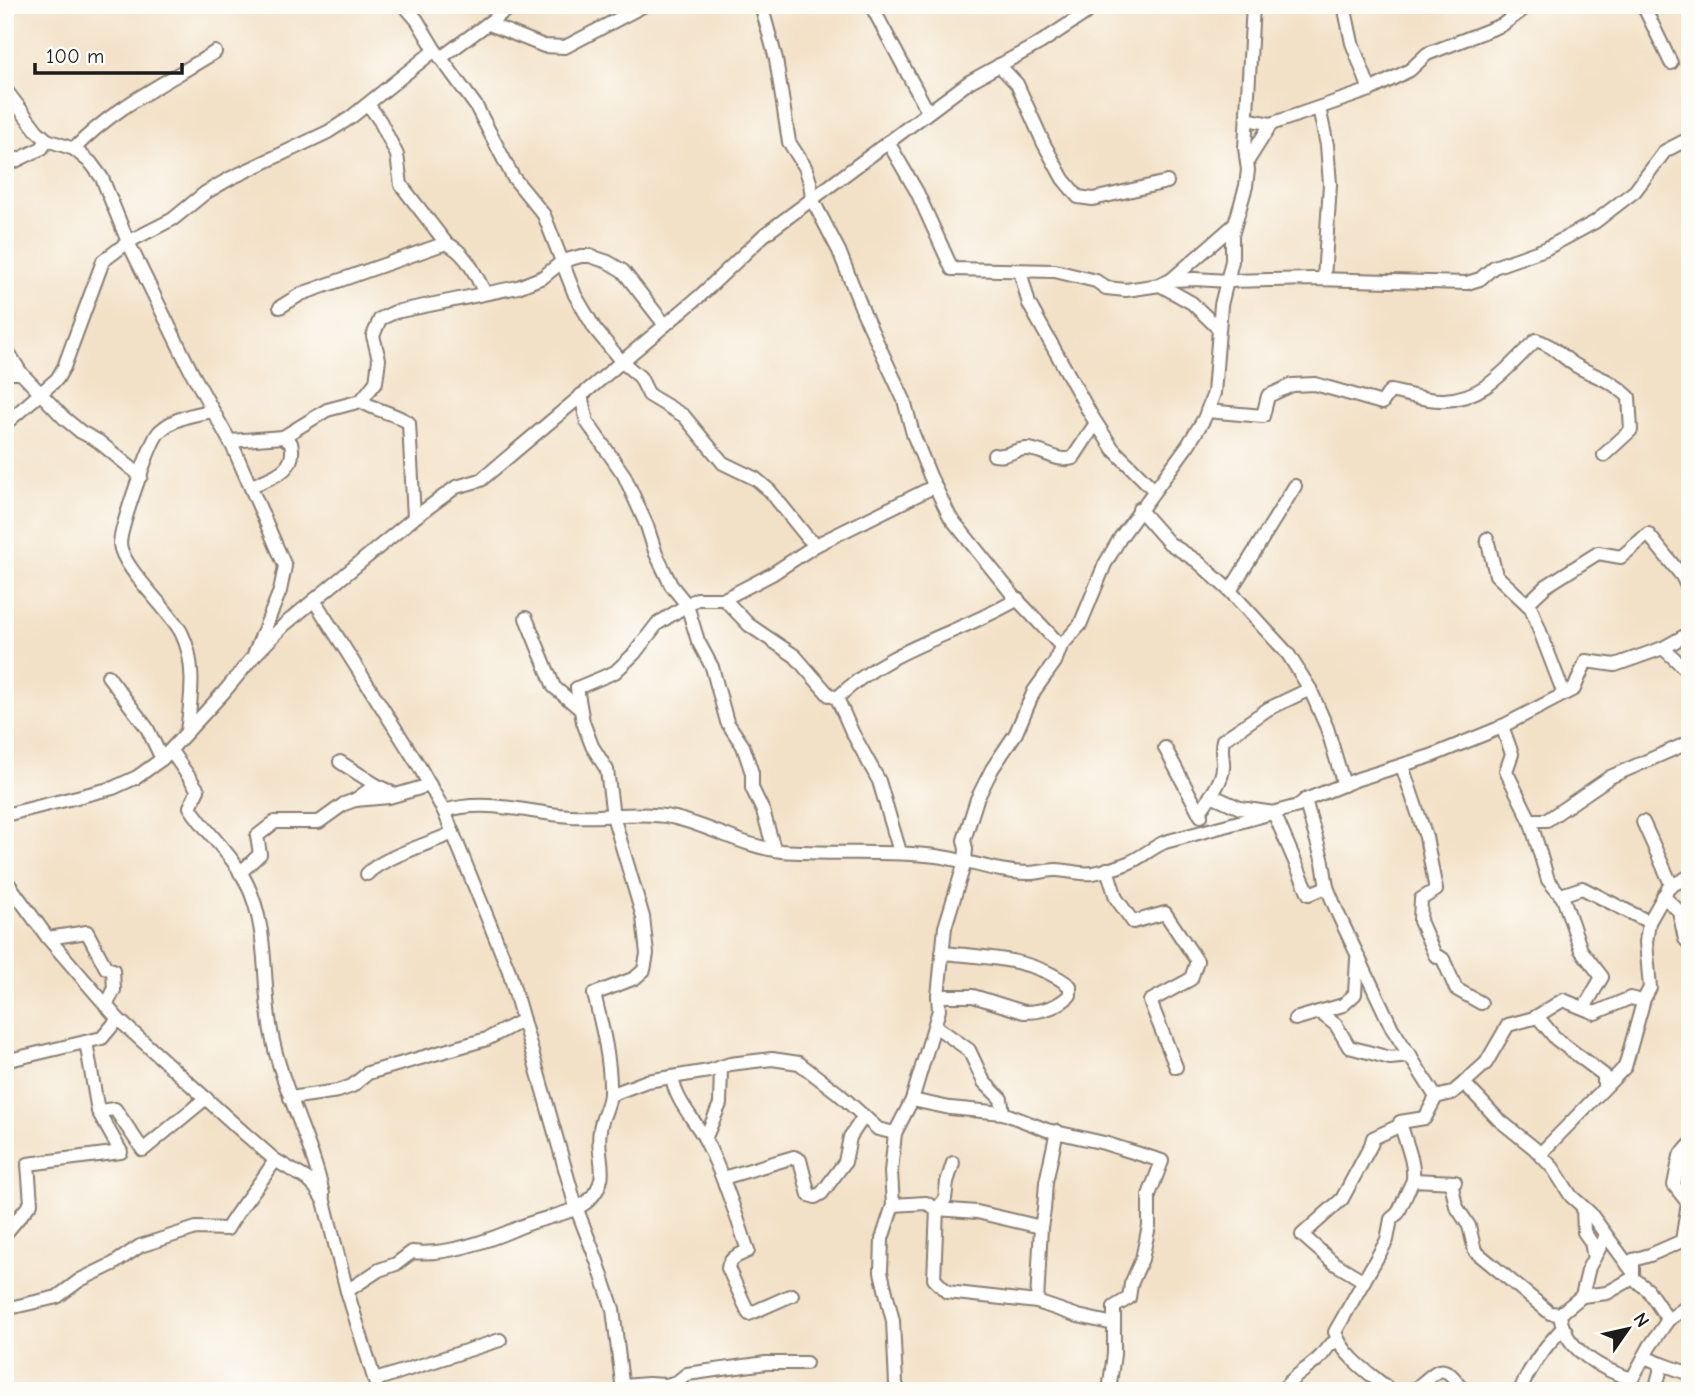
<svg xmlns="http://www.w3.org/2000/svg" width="1695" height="1396" font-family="'Comic Neue',sans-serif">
	<rect width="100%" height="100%" fill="#fdfcf7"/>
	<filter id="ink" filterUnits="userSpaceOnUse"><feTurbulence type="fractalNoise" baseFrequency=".0143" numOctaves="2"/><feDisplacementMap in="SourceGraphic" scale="14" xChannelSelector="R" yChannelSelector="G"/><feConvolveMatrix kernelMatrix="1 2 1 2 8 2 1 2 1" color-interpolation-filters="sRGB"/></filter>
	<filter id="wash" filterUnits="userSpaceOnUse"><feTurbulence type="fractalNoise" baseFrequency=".00686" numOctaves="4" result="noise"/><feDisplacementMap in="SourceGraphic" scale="28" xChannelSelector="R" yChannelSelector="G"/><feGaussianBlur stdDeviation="1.57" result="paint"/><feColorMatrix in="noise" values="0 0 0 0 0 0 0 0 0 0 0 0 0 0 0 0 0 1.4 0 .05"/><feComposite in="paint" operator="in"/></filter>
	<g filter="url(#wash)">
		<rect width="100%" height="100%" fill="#f3e1c7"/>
	</g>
	<g filter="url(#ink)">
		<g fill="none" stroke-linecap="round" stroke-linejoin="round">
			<defs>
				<g id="minor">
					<path d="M404,5L417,20L435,50L476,106L513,177L544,215L575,295L595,329L621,361L640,377L649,395L684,416L723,463L756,479L770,491L807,537L816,545L935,486"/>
					<path d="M761,5L776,59L789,142L805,167L810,182L812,199L839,251L864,314L904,400L913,434L930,476L950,517L1013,595L1061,646"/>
					<path d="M871,5L928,112"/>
					<path d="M1344,5L1352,43L1370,90"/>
					<path d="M1643,5L1671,63"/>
					<path d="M489,24L544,46L565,47L645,5"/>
					<path d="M442,57L513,5"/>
					<path d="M999,65L1017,84L1044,144L1063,179L1078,197L1093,199L1167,182"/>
					<path d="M5,89L37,131L47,140L74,149L91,163L102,178L128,242L191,371L234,449L285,566L280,591L253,657L224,692L162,759L137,777L113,788L5,815"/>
					<path d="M368,104L380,121L397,155L401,185L446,243"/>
					<path d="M1319,108L1327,145L1330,184L1324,279"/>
					<path d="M1247,119L1271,124L1370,90L1410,70L1427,54L1502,25L1529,5"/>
					<path d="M888,142L917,192L952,269L1055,271L1096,281L1106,288L1126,290L1160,285L1171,280L1195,279L1228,281L1314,279L1467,283L1480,279L1494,267L1545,249L1595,222L1635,191L1665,151L1690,138"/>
					<path d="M74,149C115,106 166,83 215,52"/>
					<path d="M1247,162L1271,124"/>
					<path d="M5,166L42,148L47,140"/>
					<path d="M1020,271L1029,304L1091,415L1113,449L1154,490"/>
					<path d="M1171,280L1235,224"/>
					<path d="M1160,285L1192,303L1218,328"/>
					<path d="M280,307L301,294L446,243C467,253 475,274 485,293"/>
					<path d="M5,347L21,373"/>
					<path d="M5,373H21L64,418L81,432L98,441L141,476"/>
					<path d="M581,395L587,422L624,475L647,526L656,554L671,585L687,605L697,599H724L749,625L795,656L829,695L837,698L852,732L879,781L900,852"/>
					<path d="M361,401C376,411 395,413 409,423L414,518"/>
					<path d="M1207,411L1263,416L1268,396L1292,385L1315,384L1382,403L1390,391C1407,394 1427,401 1444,400C1487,398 1507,367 1536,340C1553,345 1561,356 1575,365C1597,378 1609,378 1629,397L1631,430L1604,455"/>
					<path d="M5,424L57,379L64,367L103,261L128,242L173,219L205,193L229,179L328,132L350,118L435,50"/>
					<path d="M230,441L283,437L327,410L361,401L376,382L379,359L373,336L380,319L395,312L518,287L543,277L563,261L581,256H590L608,262L623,271L665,325"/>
					<path d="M994,455C1007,458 1015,448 1028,449C1044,450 1058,463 1073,458L1096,423"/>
					<path d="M251,486C272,477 298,471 291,443L283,437"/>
					<path d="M1139,509L1169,543L1197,561L1230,591L1288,654L1310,689L1327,728L1344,785"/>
					<path d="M1487,539L1496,575L1531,608L1564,694"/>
					<path d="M1230,591L1295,486"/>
					<path d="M724,599L772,574L816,545"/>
					<path d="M314,600L419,766L444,811C486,798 528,813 570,816C603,818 638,811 671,817C709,825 743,847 782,851C833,855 885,850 936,856C967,860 997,873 1029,873C1038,873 1047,870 1056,870C1068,870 1080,875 1093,873C1104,871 1118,867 1128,863C1141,858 1151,848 1165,842L1298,806L1305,800L1323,862L1327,887L1338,914L1392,1028L1436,1097L1452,1093L1464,1083L1498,1119L1534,1148L1553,1168L1571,1196L1590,1213L1633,1272V1278L1607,1293L1582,1296L1589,1267L1606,1236"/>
					<path d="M1527,604L1546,586L1598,553L1621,557L1648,534L1682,576L1690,592"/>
					<path d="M526,618L554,687L580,709"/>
					<path d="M1663,648L1690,673"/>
					<path d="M253,657L284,625L414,518L456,487L481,480L701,295L764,235L969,82L1040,43L1098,5"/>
					<path d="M108,676L147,728L162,759"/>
					<path d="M837,698C892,646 955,636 1018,599"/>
					<path d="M1502,726L1512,754L1506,771L1530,820L1548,880L1563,898L1581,950L1602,977L1584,1008"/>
					<path d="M187,732C191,699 197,663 181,632C168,608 122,568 120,544C120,529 150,442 159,432C173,418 194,414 213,411"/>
					<path d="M1165,748L1201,816"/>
					<path d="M171,751L198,790L190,807C207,834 233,855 247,884C269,929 262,983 271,1031C281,1088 311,1138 323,1194"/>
					<path d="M340,762L376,785"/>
					<path d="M1402,766L1426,837L1436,890L1421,899L1420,921L1435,955L1443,959L1456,989L1481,1003"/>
					<path d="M396,795L376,785L355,800L389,797L430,785"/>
					<path d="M1211,795L1240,808L1274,813L1309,894L1327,887"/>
					<path d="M1305,800L1358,779L1431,756L1497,729L1574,689L1586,661L1615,665L1663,648L1690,633"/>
					<path d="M444,811L509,971L576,1207L597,1261L613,1309L623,1391"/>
					<path d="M1199,813C1207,801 1222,783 1223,768C1224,758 1220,752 1223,740L1268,709L1310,689"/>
					<path d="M1530,820H1547L1610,777L1690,742"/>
					<path d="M1643,822L1672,886"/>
					<path d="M1107,869L1116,898L1133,922L1165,913L1197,961L1191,979L1150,1001L1176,1067"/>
					<path d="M240,873L260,854L257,836L275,822H319L344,804L355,800"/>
					<path d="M367,874C381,858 431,843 453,833"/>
					<path d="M5,879L48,938L118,1019L244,1133L275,1160L307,1179L315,1187L324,1201L347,1291L378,1391"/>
					<path d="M1561,895L1582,888L1649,922"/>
					<path d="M1663,896L1679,911L1685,939L1690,945"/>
					<path d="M48,938L87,932L106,968L113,970L114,990L106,1006"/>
					<path d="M938,996H973L1024,1012C1042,1012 1057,1008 1070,995V986C1034,958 986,957 942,953"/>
					<path d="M1319,1012L1336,1025L1349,1047L1390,1058L1411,1056"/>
					<path d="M1537,1016L1556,1039L1604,1075V1086"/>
					<path d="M1295,1019L1343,1005L1355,994L1357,959"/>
					<path d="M5,1061L102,1038L118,1019"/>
					<path d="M672,1077C676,1102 693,1117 705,1139C723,1175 736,1213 748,1251C739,1255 729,1258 728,1268L749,1314L792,1295"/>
					<path d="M1464,1083L1486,1063L1508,1025L1534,1018L1563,1000L1595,1013L1630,998L1643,1001"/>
					<path d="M610,1095L647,1081L709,1071L730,1064L772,1059L799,1063L838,1093L878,1129L895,1133"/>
					<path d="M290,1098L338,1091L352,1086L368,1073L487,1039L523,1020"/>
					<path d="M912,1100L950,1108L1003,1113L1001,1099L984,1082L969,1050L935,1026"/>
					<path d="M98,1111L115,1109L143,1150L206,1098"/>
					<path d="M1003,1113L1047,1130L1104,1143L1162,1161L1149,1195V1226L1142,1259L1131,1284L1129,1298L1114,1307V1354L1109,1391"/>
					<path d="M705,1139L720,1104L721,1068"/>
					<path d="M1540,1154L1625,1067L1644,999L1650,988L1646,942L1649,922L1669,887L1690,876"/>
					<path d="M723,1178L794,1157L800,1160L809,1195L815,1197L822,1193L845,1162L850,1137L864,1116"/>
					<path d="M1413,1180C1415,1161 1405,1142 1400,1122L1425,1118L1436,1097"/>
					<path d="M1451,1182L1456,1206L1469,1226L1475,1251L1550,1313L1560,1314"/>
					<path d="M893,1205L926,1203L937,1209L945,1199L947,1182L953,1163"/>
					<path d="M1583,1207L1584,1232L1591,1242L1594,1258"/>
					<path d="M1041,1227L1037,1302L947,1292L934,1279L937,1209L977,1212L1041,1227L1044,1210L1046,1182L1057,1131"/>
					<path d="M5,1234L31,1203L28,1164L121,1152L98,1111L86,1042"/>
					<path d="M1633,1272V1260L1650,1255L1682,1241L1688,1203L1674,1185L1680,1156L1690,1145"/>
					<path d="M1364,1281L1334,1263L1302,1235L1342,1199L1371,1145L1373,1138L1401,1125"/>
					<path d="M347,1291L379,1270L396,1264L412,1252C447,1256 488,1241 520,1227C539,1218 575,1214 589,1200C613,1176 595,1157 600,1130C601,1118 609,1107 610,1094C611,1060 602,1026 594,994L635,978L644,970L647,954L643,917L613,816L607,770L592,746L583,722L577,688L615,672L634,654L657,624L687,605L698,641L712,667L727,722L743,746L752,773V788L763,811L774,849"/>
					<path d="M1582,1296L1560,1314C1563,1349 1602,1370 1632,1379L1650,1346L1668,1320L1648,1290L1633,1278"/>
					<path d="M1037,1302L1078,1316L1114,1324"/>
					<path d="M5,1309L57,1297L80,1280L113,1264L140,1246L196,1228L227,1229C241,1204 261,1184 275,1160"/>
					<path d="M1668,1320L1685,1308L1690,1300"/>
					<path d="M1644,1357L1662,1364L1656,1387L1652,1391"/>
					<path d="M1662,1364L1690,1374"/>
					<path d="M375,1380L500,1340"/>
					<path d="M623,1386L648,1384L666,1385L677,1382L687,1374L766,1363H806"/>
					<path d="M899,1391L896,1384L893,1321L881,1272L882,1239L893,1205L891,1172L895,1133L912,1100L939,1010L938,996L945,927L965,862L966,849L964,840L977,799L992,769L1016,733L1034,691L1055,662L1061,646L1080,625L1105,564L1120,538L1188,445L1204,419L1214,393L1221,305L1232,261V235L1246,186L1248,170L1245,148L1253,5"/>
					<path d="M1282,1391C1292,1376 1309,1369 1321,1356C1327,1349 1329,1343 1338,1341"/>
					<path d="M1391,1391C1372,1375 1343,1357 1335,1332L1387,1240L1391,1219L1398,1213L1413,1180L1455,1182"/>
					<path d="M1413,1391C1440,1369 1441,1359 1464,1391"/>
					<path d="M1520,1391C1529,1368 1542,1350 1559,1332L1566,1331"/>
				</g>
			</defs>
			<!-- minor casing -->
			<use href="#minor" stroke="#887e72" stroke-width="16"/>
			<!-- minor -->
			<use href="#minor" stroke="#fff" stroke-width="12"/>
		</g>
	</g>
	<!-- margin -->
	<rect width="1695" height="1396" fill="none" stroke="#fdfcf7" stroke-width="28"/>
	<!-- north arrow -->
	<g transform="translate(1628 1329) rotate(56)" stroke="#fdfcf7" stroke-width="5" paint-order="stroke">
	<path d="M0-5L12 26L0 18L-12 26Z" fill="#1c1c1c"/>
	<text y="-10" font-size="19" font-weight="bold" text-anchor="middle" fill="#1c1c1c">N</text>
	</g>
	<!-- scale -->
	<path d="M35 63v10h147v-10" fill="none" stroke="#1c1c1c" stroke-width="3.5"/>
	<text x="46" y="63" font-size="21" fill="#1c1c1c" stroke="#fdfcf7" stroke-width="5" paint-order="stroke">100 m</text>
</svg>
